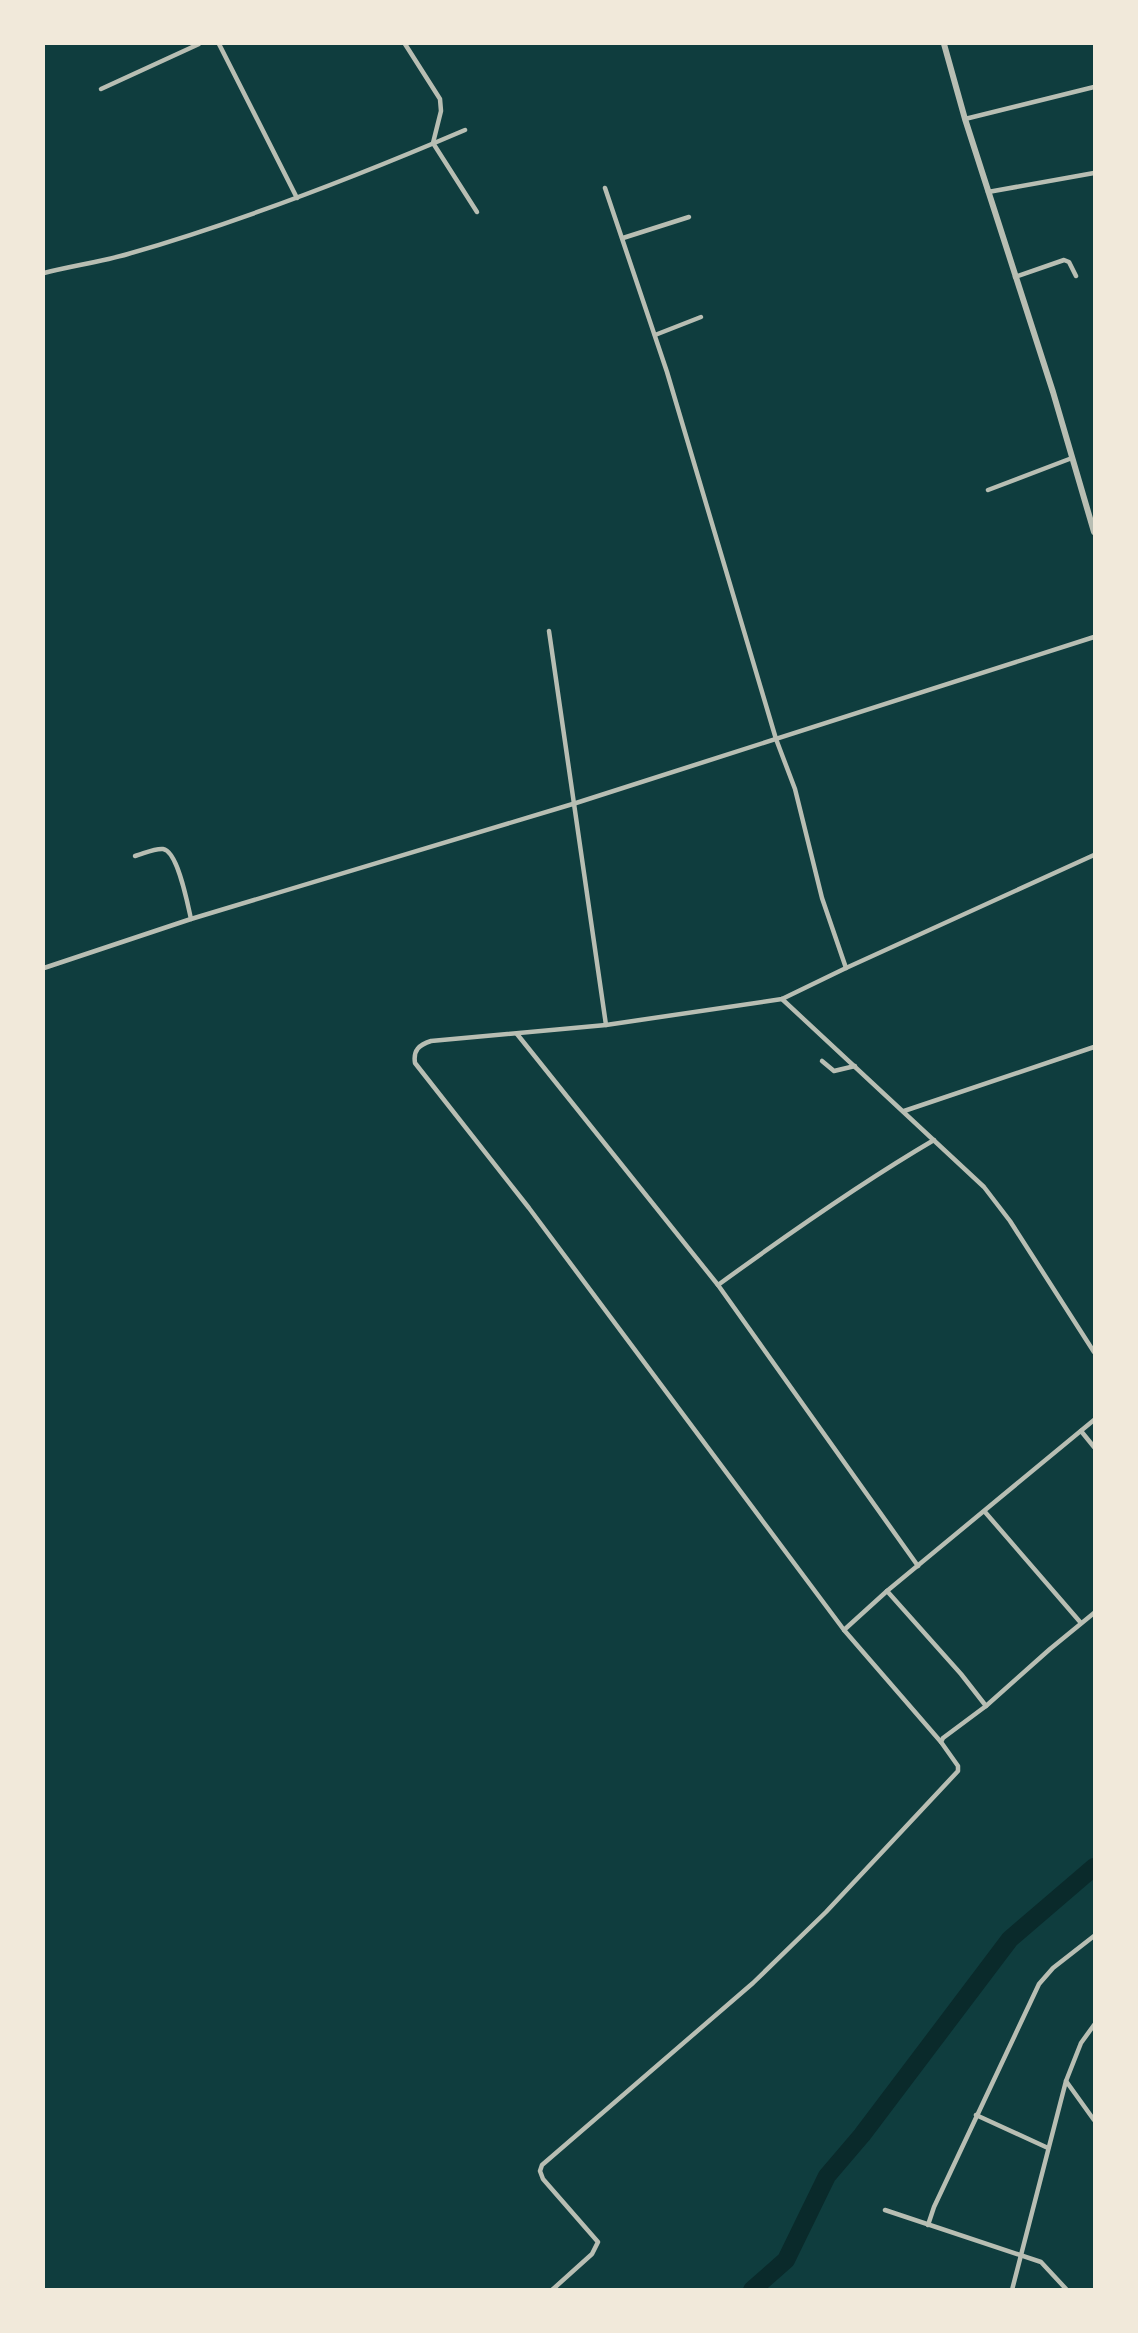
<svg xmlns="http://www.w3.org/2000/svg" width="1138" height="2333" font-family="'Crimson Pro',serif">
	<rect width="100%" height="100%" fill="#0f3d3e"/>
	<g fill="none" stroke-linecap="round" stroke-linejoin="round">
		<!-- river -->
		<path stroke="#0a2a2b" stroke-width="18" d="M752,2290L786,2260L827,2176L862,2135L1010,1939L1094,1867"/>
		<!-- minor -->
		<g stroke="#b8beb3" stroke-width="4.5">
			<path d="M219,44L297,198"/>
			<path d="M405,44L440,99L441,111L433,143L477,212"/>
			<path d="M101,89L199,44"/>
			<path d="M965,119L1094,87"/>
			<path d="M605,188L667,372L776,739L795,789L822,898L846,968"/>
			<path d="M988,192L1094,173"/>
			<path d="M623,238L689,217"/>
			<path d="M44,273C71,266 100,262 128,254C243,221 355,177 465,130"/>
			<path d="M1015,277L1064,260L1069,262L1076,276"/>
			<path d="M655,335L701,317"/>
			<path d="M988,490L1072,458"/>
			<path d="M549,631L606,1025"/>
			<path d="M135,856C143,854 155,848 163,849C178,851 188,906 191,919"/>
			<path d="M44,968L191,919L576,803L1094,637"/>
			<path d="M782,999L984,1187L1010,1221L1094,1352"/>
			<path d="M517,1034L718,1285L918,1566"/>
			<path d="M822,1061L834,1071L855,1066"/>
			<path d="M904,1111L1094,1047"/>
			<path d="M718,1285C788,1234 859,1184 934,1140"/>
			<path d="M1081,1431L1094,1447"/>
			<path d="M985,1512L1081,1623"/>
			<path d="M844,1630L887,1591"/>
			<path d="M986,1706L961,1674L887,1591L1094,1420"/>
			<path d="M941,1742L844,1630L529,1208L415,1063C413,1050 419,1045 431,1041L606,1025L782,999L846,968L1094,855"/>
			<path d="M1066,2081L1094,2120"/>
			<path d="M976,2115L1048,2148"/>
			<path d="M885,2210L1041,2262L1067,2290"/>
			<path d="M928,2225L934,2207L1039,1984L1053,1968L1094,1936"/>
			<path d="M552,2290L592,2254L598,2242L543,2179L540,2171L542,2165L753,1983L826,1912L958,1771V1766L941,1742L943,1738L986,1706L1050,1649L1094,1613"/>
			<path d="M1012,2290L1066,2081L1081,2043L1094,2025"/>
		</g>
		<!-- tertiary -->
		<path stroke="#b8beb3" stroke-width="6" d="M944,44L965,119L1053,392L1094,532"/>
	</g>
	<!-- border -->
	<rect width="1138" height="2333" fill="none" stroke="#f1e9da" stroke-width="90"/>
</svg>
